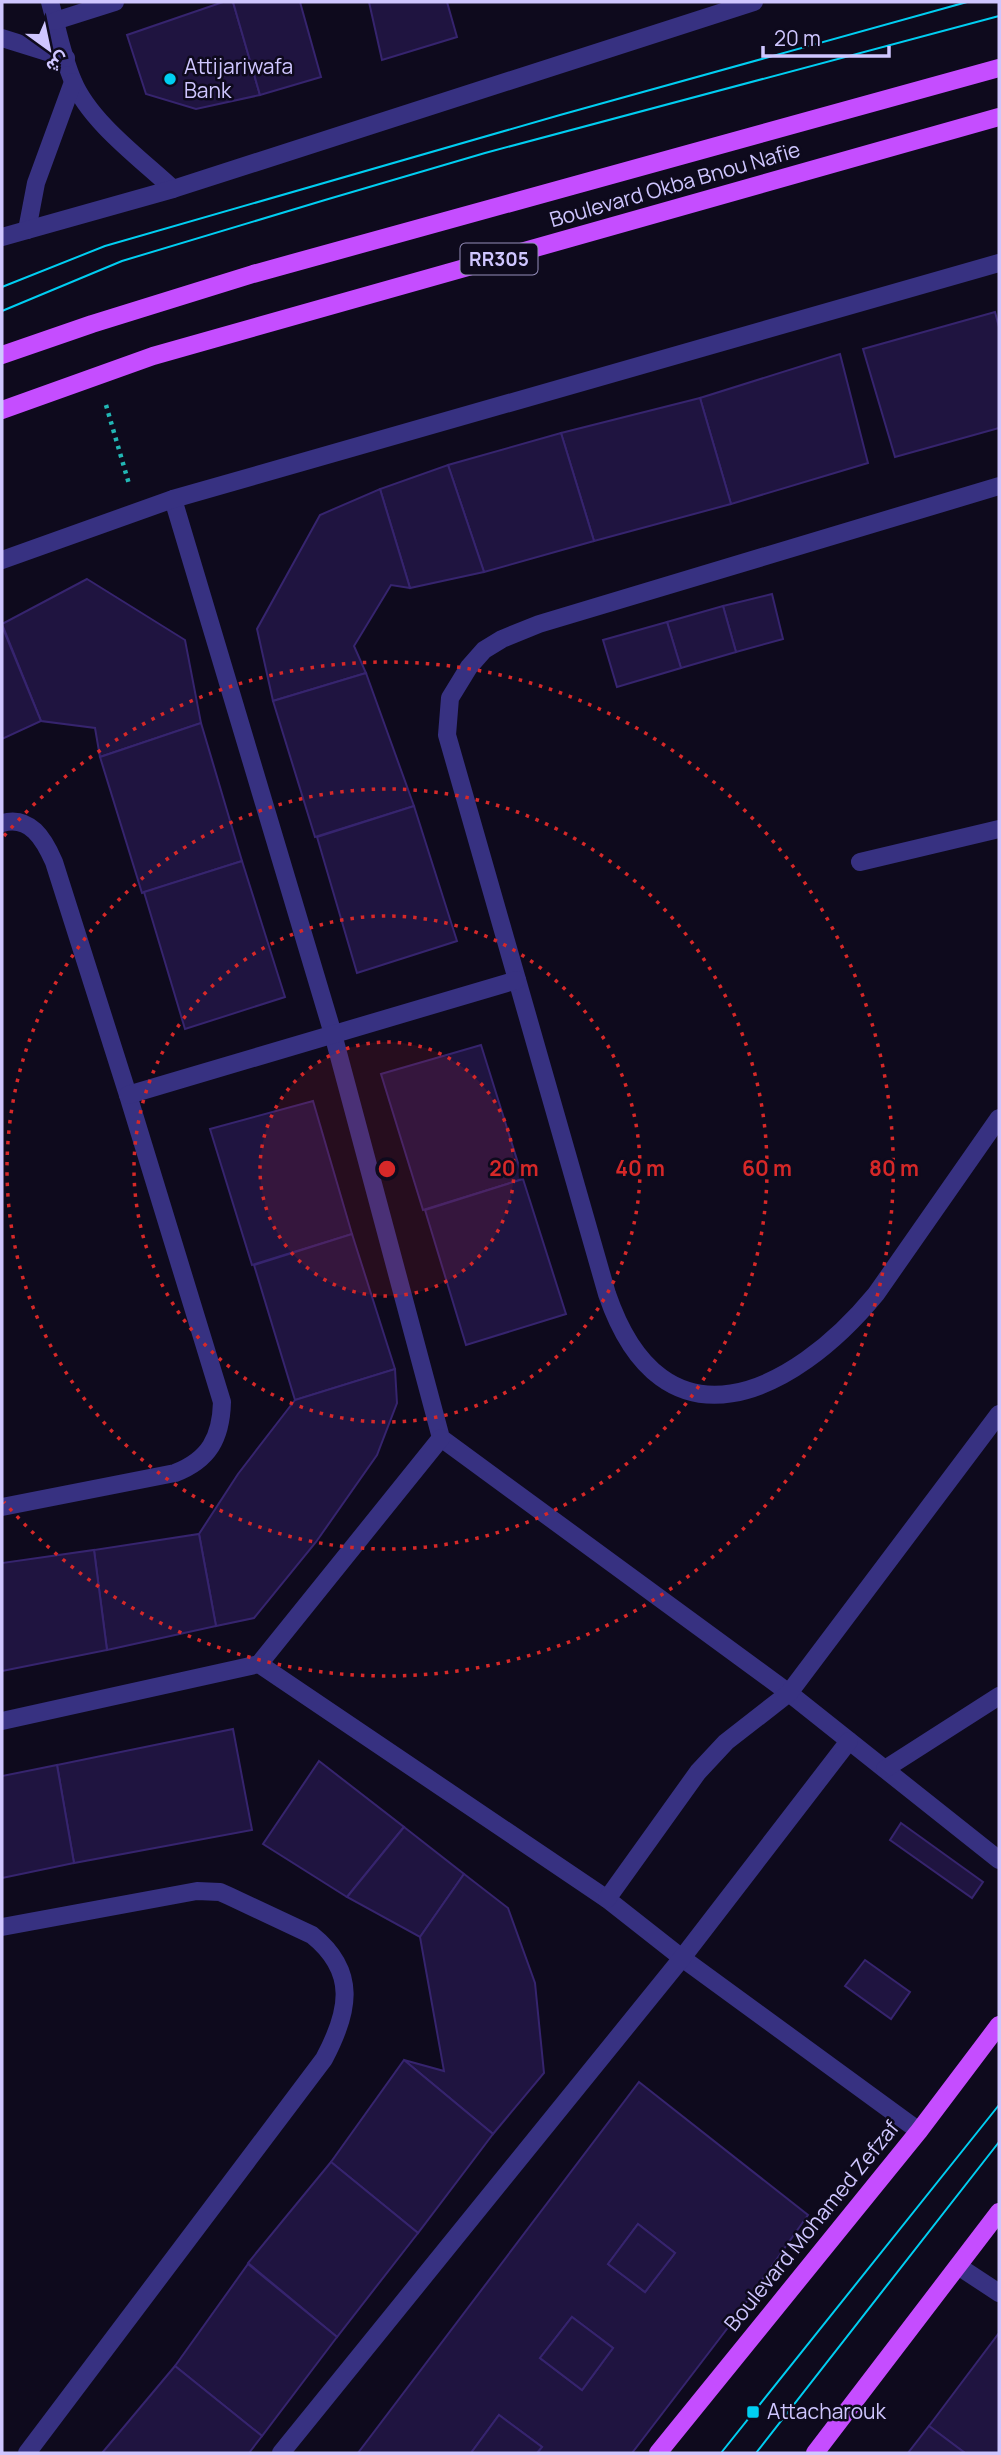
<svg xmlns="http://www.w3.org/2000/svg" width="1001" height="2455" font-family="Manrope,Vazirmatn,sans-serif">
	<rect width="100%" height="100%" fill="#0e0a1d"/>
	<!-- building -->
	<g fill="#1f1440" stroke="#36246e" stroke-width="2" fill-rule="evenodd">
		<path d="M223,2H233L260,95L196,109L146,94L127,35Z"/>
		<path d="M233,2H300L321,77L260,95Z"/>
		<path d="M369,2H447L457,37L382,60Z"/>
		<path d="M995,312L999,327V428L895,457L863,349Z"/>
		<path d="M840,354L868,463L731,504L700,398Z"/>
		<path d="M700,398L731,504L594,541L561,433Z"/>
		<path d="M561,433L594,541L484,572L448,465Z"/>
		<path d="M448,465L484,572L410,588L380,489Z"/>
		<path d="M380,489L410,588L391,585L354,646L366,673L273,701L257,629L320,515Z"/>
		<path d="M87,579L185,640L201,723L100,757L95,728L41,721L2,624Z"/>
		<path d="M772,594L783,639L736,652L723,606Z"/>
		<path d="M723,606L736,652L681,668L667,622Z"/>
		<path d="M667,622L681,668L617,687L603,640Z"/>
		<path d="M2,626L41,721L2,739Z"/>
		<path d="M366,673L414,806L315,837L273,701Z"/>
		<path d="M201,723L242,861L142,893L100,757Z"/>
		<path d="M414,806L457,941L357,973L317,837Z"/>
		<path d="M242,861L285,997L185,1029L144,892Z"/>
		<path d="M481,1045L523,1179L423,1210L381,1074Z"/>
		<path d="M313,1101L352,1234L252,1265L210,1129Z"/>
		<path d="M523,1179L566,1314L466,1345L425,1210Z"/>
		<path d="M352,1234L395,1369L295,1400L254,1265Z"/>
		<path d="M395,1369L397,1403L377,1455L316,1542L254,1618L216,1626L199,1534L238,1474L295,1400Z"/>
		<path d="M199,1534L216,1626L107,1650L94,1550Z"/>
		<path d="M94,1550L107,1650L2,1671V1563Z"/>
		<path d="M233,1729L252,1830L74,1863L57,1765Z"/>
		<path d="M319,1761L404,1827L347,1897L263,1844Z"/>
		<path d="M57,1765L74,1863L2,1878V1776Z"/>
		<path d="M901,1823L983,1882L972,1898L890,1840Z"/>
		<path d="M404,1827L464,1874L420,1937L347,1897Z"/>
		<path d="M464,1874L508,1908L535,1983L544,2073L493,2134L404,2060L444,2071L420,1937Z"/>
		<path d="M865,1960L910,1992L891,2019L845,1986Z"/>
		<path d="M404,2060L493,2134L418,2233L331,2162Z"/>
		<path d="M639,2082L808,2215L733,2321L632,2453H537L542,2447L499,2415L471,2453H358ZM638,2224L675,2253L645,2292L608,2264ZM572,2317L613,2348L582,2390L540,2358Z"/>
		<path d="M331,2162L418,2233L337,2337L248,2263Z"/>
		<path d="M638,2224L675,2253L645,2292L608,2264Z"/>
		<path d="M248,2264L337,2337L262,2436L175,2366Z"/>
		<path d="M572,2317L613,2348L582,2390L540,2358Z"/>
		<path d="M999,2333V2453H965L929,2426Z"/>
		<path d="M175,2366L262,2436L249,2453H102Z"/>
		<path d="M499,2415L542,2447L537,2453H471Z"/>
		<path d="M929,2426L965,2453H908Z"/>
	</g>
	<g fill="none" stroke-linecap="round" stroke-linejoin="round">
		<!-- path -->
		<path stroke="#22b7b5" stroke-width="4.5" stroke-dasharray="3.5 5" stroke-linecap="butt" d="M106,405L129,484"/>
		<!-- street -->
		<g stroke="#373181" stroke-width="18">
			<path d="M50,2C57,27 62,56 73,81C90,122 141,159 173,189"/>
			<path d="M55,21L115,2"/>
			<path d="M2,38L66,58"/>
			<path d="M27,230L36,183L73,82"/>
			<path d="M2,237L173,189L754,2"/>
			<path d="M999,486L539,624L502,639L484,650L469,667L450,698L447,735L607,1294C663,1458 793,1395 876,1294L999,1118"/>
			<path d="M173,499L333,1034L441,1438L789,1693L999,1860"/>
			<path d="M2,560L173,499L999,263"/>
			<path d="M2,823C30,815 44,839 54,862L128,1095L222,1402C221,1438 209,1460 175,1473L2,1507"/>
			<path d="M860,862L999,829"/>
			<path d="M128,1095L517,980"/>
			<path d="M259,1664L441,1438"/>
			<path d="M2,1721L259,1664L607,1899L682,1958L919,2131"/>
			<path d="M885,1769L999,1696"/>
			<path d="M607,1899L698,1772L726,1742L789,1693L999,1414"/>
			<path d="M2,1927L197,1891L220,1892L229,1896L312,1935C358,1972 349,2012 324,2059L27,2453"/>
			<path d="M958,2266L999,2293"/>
			<path d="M281,2453L682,1958L849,1741"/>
		</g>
		<!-- primary -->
		<g stroke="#c54dff" stroke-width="18">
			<path d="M2,355L92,324L253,274L999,68"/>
			<path d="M2,410L153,356L999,117"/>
			<path d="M658,2453L919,2131L999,2025"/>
			<path d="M815,2453L999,2212"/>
		</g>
		<!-- tram -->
		<g stroke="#00cef1" stroke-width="2">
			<path d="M2,287L105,246L560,115L967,2"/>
			<path d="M2,311L122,261L325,200L485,153L999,16"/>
			<path d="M721,2453L999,2105"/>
			<path d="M756,2453L999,2142"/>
		</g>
	</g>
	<!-- distance rings -->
	<circle cx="387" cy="1169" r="127" fill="#d62828" fill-opacity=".12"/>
	<g fill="none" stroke="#d62828" stroke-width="3.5" stroke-dasharray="3.5 7">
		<circle cx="387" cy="1169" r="127"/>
		<circle cx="387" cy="1169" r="253"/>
		<circle cx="387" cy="1169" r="380"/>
		<path d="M4 836A507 507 0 1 1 4 1502"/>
	</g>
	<!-- markers -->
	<g fill="#00cef1" stroke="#0e0a1d" stroke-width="2.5">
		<circle cx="170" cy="79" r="7"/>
		<rect x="746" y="2405" width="14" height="14" rx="3.5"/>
	</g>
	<g text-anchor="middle" stroke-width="5" stroke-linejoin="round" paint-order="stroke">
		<!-- shield labels -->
		<rect fill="#0e0a1d" stroke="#958ebb" stroke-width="2" x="460.5" y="243.5" width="77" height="31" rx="5"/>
		<g font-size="19" font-weight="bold" fill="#cfc6ff">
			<text x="499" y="266">RR305</text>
		</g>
		<!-- poi labels -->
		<g font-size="21" fill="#cfc6ff" stroke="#0e0a1d" text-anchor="start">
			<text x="184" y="74">Attijariwafa<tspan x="184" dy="24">Bank</tspan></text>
			<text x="767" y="2419">Attacharouk</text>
		</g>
		<!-- street labels -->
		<g font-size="21" fill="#cfc6ff" stroke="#0e0a1d">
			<text transform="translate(675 185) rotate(-16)" y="7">Boulevard Okba Bnou Nafie</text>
			<text transform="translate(812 2226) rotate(-51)" y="7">Boulevard Mohamed Zefzaf</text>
		</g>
	</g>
	<circle cx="387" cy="1169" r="10" fill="#d62828" stroke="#0e0a1d" stroke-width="3.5"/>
	<g font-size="21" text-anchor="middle" font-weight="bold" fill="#d62828" stroke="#0e0a1d" stroke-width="5" stroke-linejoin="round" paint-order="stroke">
		<text x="514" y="1176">20 m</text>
		<text x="640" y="1176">40 m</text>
		<text x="767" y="1176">60 m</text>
		<text x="894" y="1176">80 m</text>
	</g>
	<!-- border -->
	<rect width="1001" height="2455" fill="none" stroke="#cfc6ff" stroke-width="7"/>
	<!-- north arrow -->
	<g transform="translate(49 49) rotate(147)" stroke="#0e0a1d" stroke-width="5" paint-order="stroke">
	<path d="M0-5L12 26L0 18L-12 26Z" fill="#cfc6ff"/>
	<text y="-10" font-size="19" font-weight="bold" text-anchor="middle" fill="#cfc6ff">ش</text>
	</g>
	<!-- scale -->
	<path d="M763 46v10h126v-10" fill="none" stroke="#cfc6ff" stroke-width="3.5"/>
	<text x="774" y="46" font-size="21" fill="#cfc6ff" stroke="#0e0a1d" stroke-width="5" paint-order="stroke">20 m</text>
</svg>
